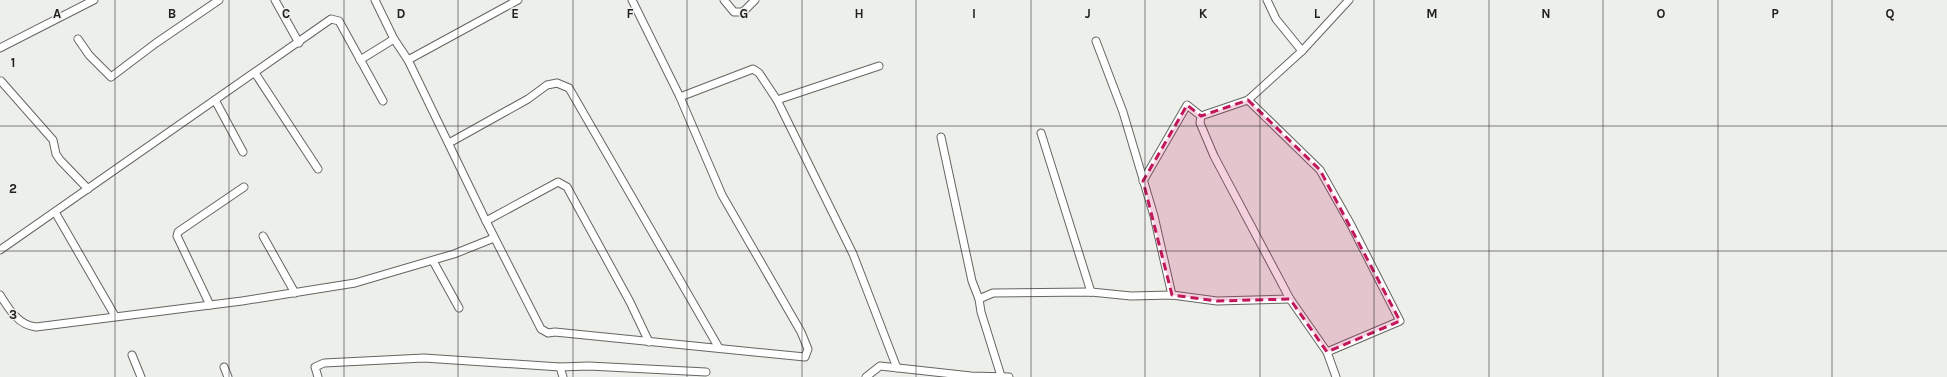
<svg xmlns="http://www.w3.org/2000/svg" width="1947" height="377" font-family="Karla,sans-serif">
	<rect width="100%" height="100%" fill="#edefea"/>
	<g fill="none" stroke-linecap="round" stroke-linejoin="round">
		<defs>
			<g id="street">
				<path d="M275,0L299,43"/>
				<path d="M375,0L394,39L408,60L486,221L541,329L548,333L555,332L805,357L808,349L801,332L722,195L680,97L632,0"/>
				<path d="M724,0L734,12H743L755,0"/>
				<path d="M1267,0L1276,19L1302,51"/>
				<path d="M78,39L89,55L111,77L156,43L219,0"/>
				<path d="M1096,41L1123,112L1154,216L1172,295"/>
				<path d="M0,48L94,0"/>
				<path d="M360,60L394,39"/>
				<path d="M408,60L518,0"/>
				<path d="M255,73L318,169"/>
				<path d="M1,81L53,140L56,154L60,160L88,189"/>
				<path d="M680,97L753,69L759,73L777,100L853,254L897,368"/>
				<path d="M215,100L243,152"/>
				<path d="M777,100L879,66"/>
				<path d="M1248,100L1320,170L1351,225L1400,321L1327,352"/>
				<path d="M1041,133L1091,292"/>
				<path d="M941,137L972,281L979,299L981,312L1001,376"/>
				<path d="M449,143L528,99L547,85L557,83L569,88L719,348"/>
				<path d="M1143,181L1187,105L1201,116"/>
				<path d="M55,212L115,316"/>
				<path d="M486,221L558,182L567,187L630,302L649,342"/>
				<path d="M263,236L295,293"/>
				<path d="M0,250L331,19L339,21L383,101"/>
				<path d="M433,261L459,308"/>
				<path d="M0,295C9,309 18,325 36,327L242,301L355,283L454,254L494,238"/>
				<path d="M979,299L993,293L1091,292L1131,296L1172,295L1217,301L1290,299"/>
				<path d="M210,305L177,236L178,232L244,187"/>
				<path d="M132,355L141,377"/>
				<path d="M224,367L228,377"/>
				<path d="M560,367L563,377"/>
				<path d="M318,377L315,367L324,363L424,358L560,367L589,366L706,372"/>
				<path d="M866,377L880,366L971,376L1009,377"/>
				<path d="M1336,377L1327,352L1290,299L1214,156L1200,123L1201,116L1248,100L1302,51L1349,0"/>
			</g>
		</defs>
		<!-- street casing -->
		<use href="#street" stroke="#646661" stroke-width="9"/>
		<!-- street -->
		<use href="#street" stroke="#fff" stroke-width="7"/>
	</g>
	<!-- marked area -->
	<path fill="#c2185b" fill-opacity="0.2" stroke="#c2185b" stroke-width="3" stroke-dasharray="8 5" stroke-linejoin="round" d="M1248,100L1320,170L1400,321L1327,352L1290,299L1217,301L1172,295L1143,181L1187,105L1201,116Z"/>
	<!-- grid -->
	<path fill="none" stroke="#212120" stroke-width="1" stroke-opacity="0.55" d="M115,0V377M229,0V377M344,0V377M458,0V377M573,0V377M687,0V377M802,0V377M916,0V377M1031,0V377M1145,0V377M1260,0V377M1374,0V377M1489,0V377M1603,0V377M1718,0V377M1832,0V377M0,126H1947M0,251H1947"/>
	<g font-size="13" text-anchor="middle" font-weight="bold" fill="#212120" stroke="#edefea" stroke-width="3" stroke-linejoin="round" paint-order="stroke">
		<text x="57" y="18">A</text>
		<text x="172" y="18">B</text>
		<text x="286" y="18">C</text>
		<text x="401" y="18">D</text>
		<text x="515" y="18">E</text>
		<text x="630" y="18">F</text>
		<text x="744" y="18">G</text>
		<text x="859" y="18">H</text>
		<text x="974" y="18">I</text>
		<text x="1088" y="18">J</text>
		<text x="1203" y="18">K</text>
		<text x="1317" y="18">L</text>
		<text x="1432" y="18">M</text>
		<text x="1546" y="18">N</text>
		<text x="1661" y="18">O</text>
		<text x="1775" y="18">P</text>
		<text x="1890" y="18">Q</text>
		<text x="13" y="67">1</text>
		<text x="13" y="193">2</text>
		<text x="13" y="319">3</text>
	</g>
</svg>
